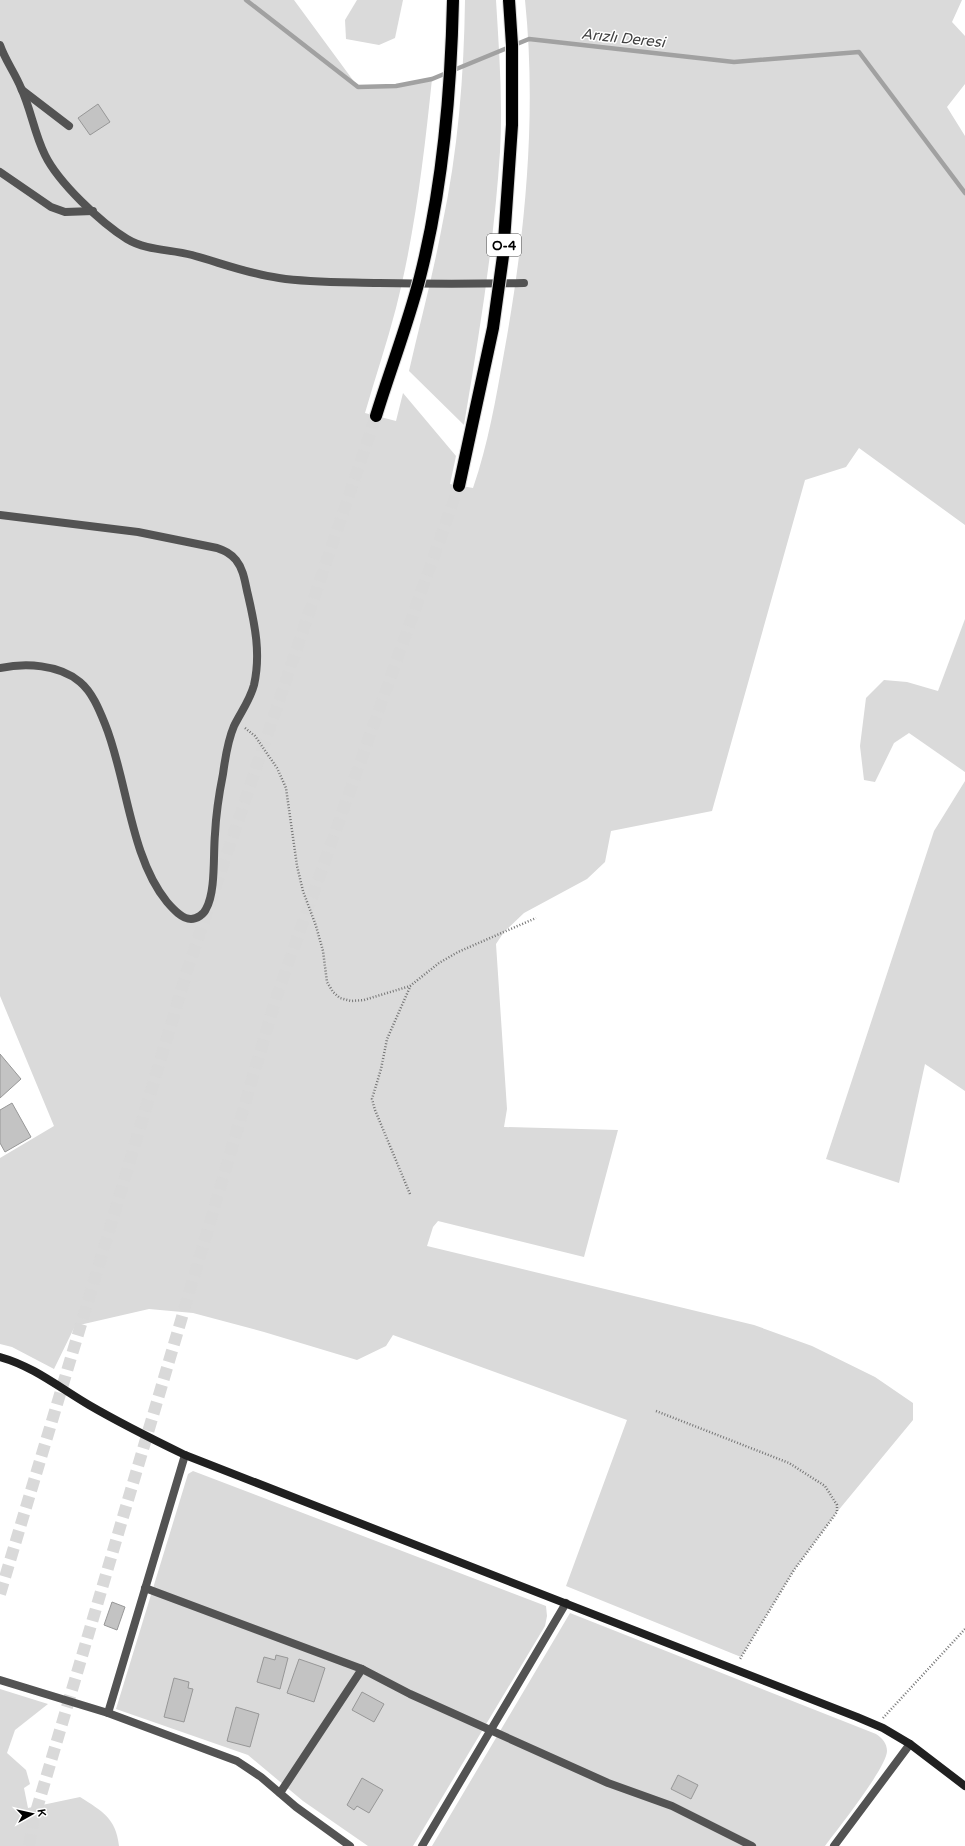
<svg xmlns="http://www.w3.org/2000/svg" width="965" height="1846" font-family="'Varela Round',sans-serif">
	<rect width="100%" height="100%" fill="#fff"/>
	<!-- green -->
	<g fill="#dadada">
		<path d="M0,0H294L358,87L396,86L432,79C424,156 415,233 396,308C387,343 375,378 365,413L396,421L403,393L456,456L450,484L473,488C488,445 496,398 504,353C525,237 537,117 525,0H962L952,22L965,36V84L947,107L965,136V525L859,448L846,467L805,480L712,811L611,831L605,862L587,879L524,913L504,932L496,944L507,1109L504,1127L618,1130L584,1257L438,1221L433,1227L427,1246L754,1325L812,1346L875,1377L913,1403V1420L837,1512L794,1570L741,1657L566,1586L627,1420L393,1335L386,1346L357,1360L264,1332L193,1313L149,1309L75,1326L54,1369L12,1347L0,1344V1158L54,1126L0,996Z"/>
		<path d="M357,0H403L395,38L379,45L346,39L345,20Z"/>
		<path d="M465,0H496C499,50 503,101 500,152C494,244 479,335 464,425L409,371C420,323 433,275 442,226C458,152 464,75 465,0Z"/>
		<path d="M965,619V772L909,733L894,743L875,782L864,780L860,746L866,698L884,680L907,682L938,691Z"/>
		<path d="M965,781V1091L925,1064L899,1183L826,1159L934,831Z"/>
		<path d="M193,1471L546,1606L547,1616L545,1626L413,1846H368L303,1801L248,1755L116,1709L188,1474Z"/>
		<path d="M570,1613L876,1734C882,1738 887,1743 887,1751C887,1767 837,1830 825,1846H432Z"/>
		<path d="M0,1689L48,1704L15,1730L7,1753L26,1770L30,1784L24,1788L28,1808L80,1797C102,1811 116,1818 119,1846H0Z"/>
	</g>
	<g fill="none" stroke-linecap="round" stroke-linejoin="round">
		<!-- stream -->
		<path stroke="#a1a1a1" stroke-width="4.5" d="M246,0L358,87L396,86L432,79L529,39L734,62L859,52L965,193"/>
	</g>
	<!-- building -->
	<g fill="#c3c3c3" stroke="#979797">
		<path d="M98,104L110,122L90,135L78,118Z"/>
		<path d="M0,1054L21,1079L0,1098Z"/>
		<path d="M12,1103L31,1137L5,1152L0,1143V1110Z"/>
		<path d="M112,1602L125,1607L117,1630L104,1625Z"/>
		<path d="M276,1655L288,1658L280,1689L257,1682L264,1657L275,1660Z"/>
		<path d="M299,1659L325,1668L314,1702L287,1693Z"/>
		<path d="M174,1678L189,1682L188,1688L193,1689L184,1722L164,1717Z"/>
		<path d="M362,1692L384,1704L374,1722L352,1710Z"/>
		<path d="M236,1707L259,1714L250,1747L227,1741Z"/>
		<path d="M678,1775L698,1785L691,1799L671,1789Z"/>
		<path d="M362,1778L383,1790L369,1813L357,1806L354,1810L347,1805Z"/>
	</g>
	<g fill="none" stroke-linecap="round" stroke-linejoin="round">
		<!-- highway-tunnel -->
		<g stroke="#d9d9d9" stroke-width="12" stroke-dasharray="12 6" stroke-linecap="butt">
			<path d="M0,1594L188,968L376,416"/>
			<path d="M29,1846L33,1822L277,995L459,486"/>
		</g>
		<!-- path -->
		<g stroke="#757575" stroke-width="2.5" stroke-dasharray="1 2" stroke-linecap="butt">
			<path d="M245,728L255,736L277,768L286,788L297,866L303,891L316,926L323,951L327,982L333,992L340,998L351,1001L364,1000L410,986L439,963L458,952L536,918"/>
			<path d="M410,1194L375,1110L372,1099L381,1069L387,1039L410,987"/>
			<path d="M656,1411L789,1463L825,1486L837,1505V1512L794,1570L740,1659"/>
			<path d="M883,1718L965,1629"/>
		</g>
		<!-- lane -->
		<path stroke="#535353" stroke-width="8" d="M22,90L69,126"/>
		<!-- street -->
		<g stroke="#535353" stroke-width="8">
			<path d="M0,45C5,60 15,73 21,88C31,109 34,133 45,155C58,182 101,223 127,239C147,251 170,249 192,255C221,263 249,274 279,278C312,283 346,282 379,283C427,284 475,284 524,283"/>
			<path d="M0,172L51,207L65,212L93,211"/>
			<path d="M0,515L138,532L217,548C225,551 230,553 236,560C244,570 245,583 248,595C255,625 261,654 254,685C250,700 241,712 234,726C228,740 225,759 223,774C219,794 216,814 215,834C213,854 216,892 206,909C204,914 197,919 191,919C182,919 173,909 167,902C130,857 127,778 105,724C99,709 92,692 80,682C59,664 25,663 0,668"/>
			<path d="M145,1588L362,1669L280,1793"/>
			<path d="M362,1669L410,1694L608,1783L672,1806L752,1846"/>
			<path d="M0,1680L108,1713L237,1761L261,1777L296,1807L350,1846"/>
			<path d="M108,1713L185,1455"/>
			<path d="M422,1846L566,1603"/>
			<path d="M834,1846L910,1744"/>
		</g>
		<!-- secondary -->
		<path stroke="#202020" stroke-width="8" d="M0,1357C33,1366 60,1388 89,1405C120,1423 152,1439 185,1455L857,1717L883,1728L910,1744L965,1786"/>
		<defs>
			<g id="highway-bridge">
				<path d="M376,416C390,370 408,324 420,277C443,187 451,92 453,0"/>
				<path d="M459,486L493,328L503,256L512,125V45L509,0"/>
			</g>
		</defs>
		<!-- highway-bridge casing -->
		<use href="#highway-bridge" stroke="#dbdbdb" stroke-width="14" stroke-linecap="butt"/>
		<!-- highway-bridge -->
		<use href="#highway-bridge" stroke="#000" stroke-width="12"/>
	</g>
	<g text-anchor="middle" stroke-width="3" stroke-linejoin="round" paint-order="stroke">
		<!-- shield labels -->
		<rect fill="#fff" stroke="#4c4c4c" stroke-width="1" x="487" y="234" width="34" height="22" rx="3"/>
		<g font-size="13" font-weight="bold" fill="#000">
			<text x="504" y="250">O-4</text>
		</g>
		<!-- water labels -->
		<g font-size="15" font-style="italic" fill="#424242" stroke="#fff">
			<text transform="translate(623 38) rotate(6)" y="5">Arızlı Deresi</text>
		</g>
	</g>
	<!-- north arrow -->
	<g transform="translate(32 1814) rotate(82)" stroke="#ffffff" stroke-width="3" paint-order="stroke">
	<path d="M0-3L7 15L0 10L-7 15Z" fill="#000000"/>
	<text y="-6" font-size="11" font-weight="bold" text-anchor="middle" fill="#000000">K</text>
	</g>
</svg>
